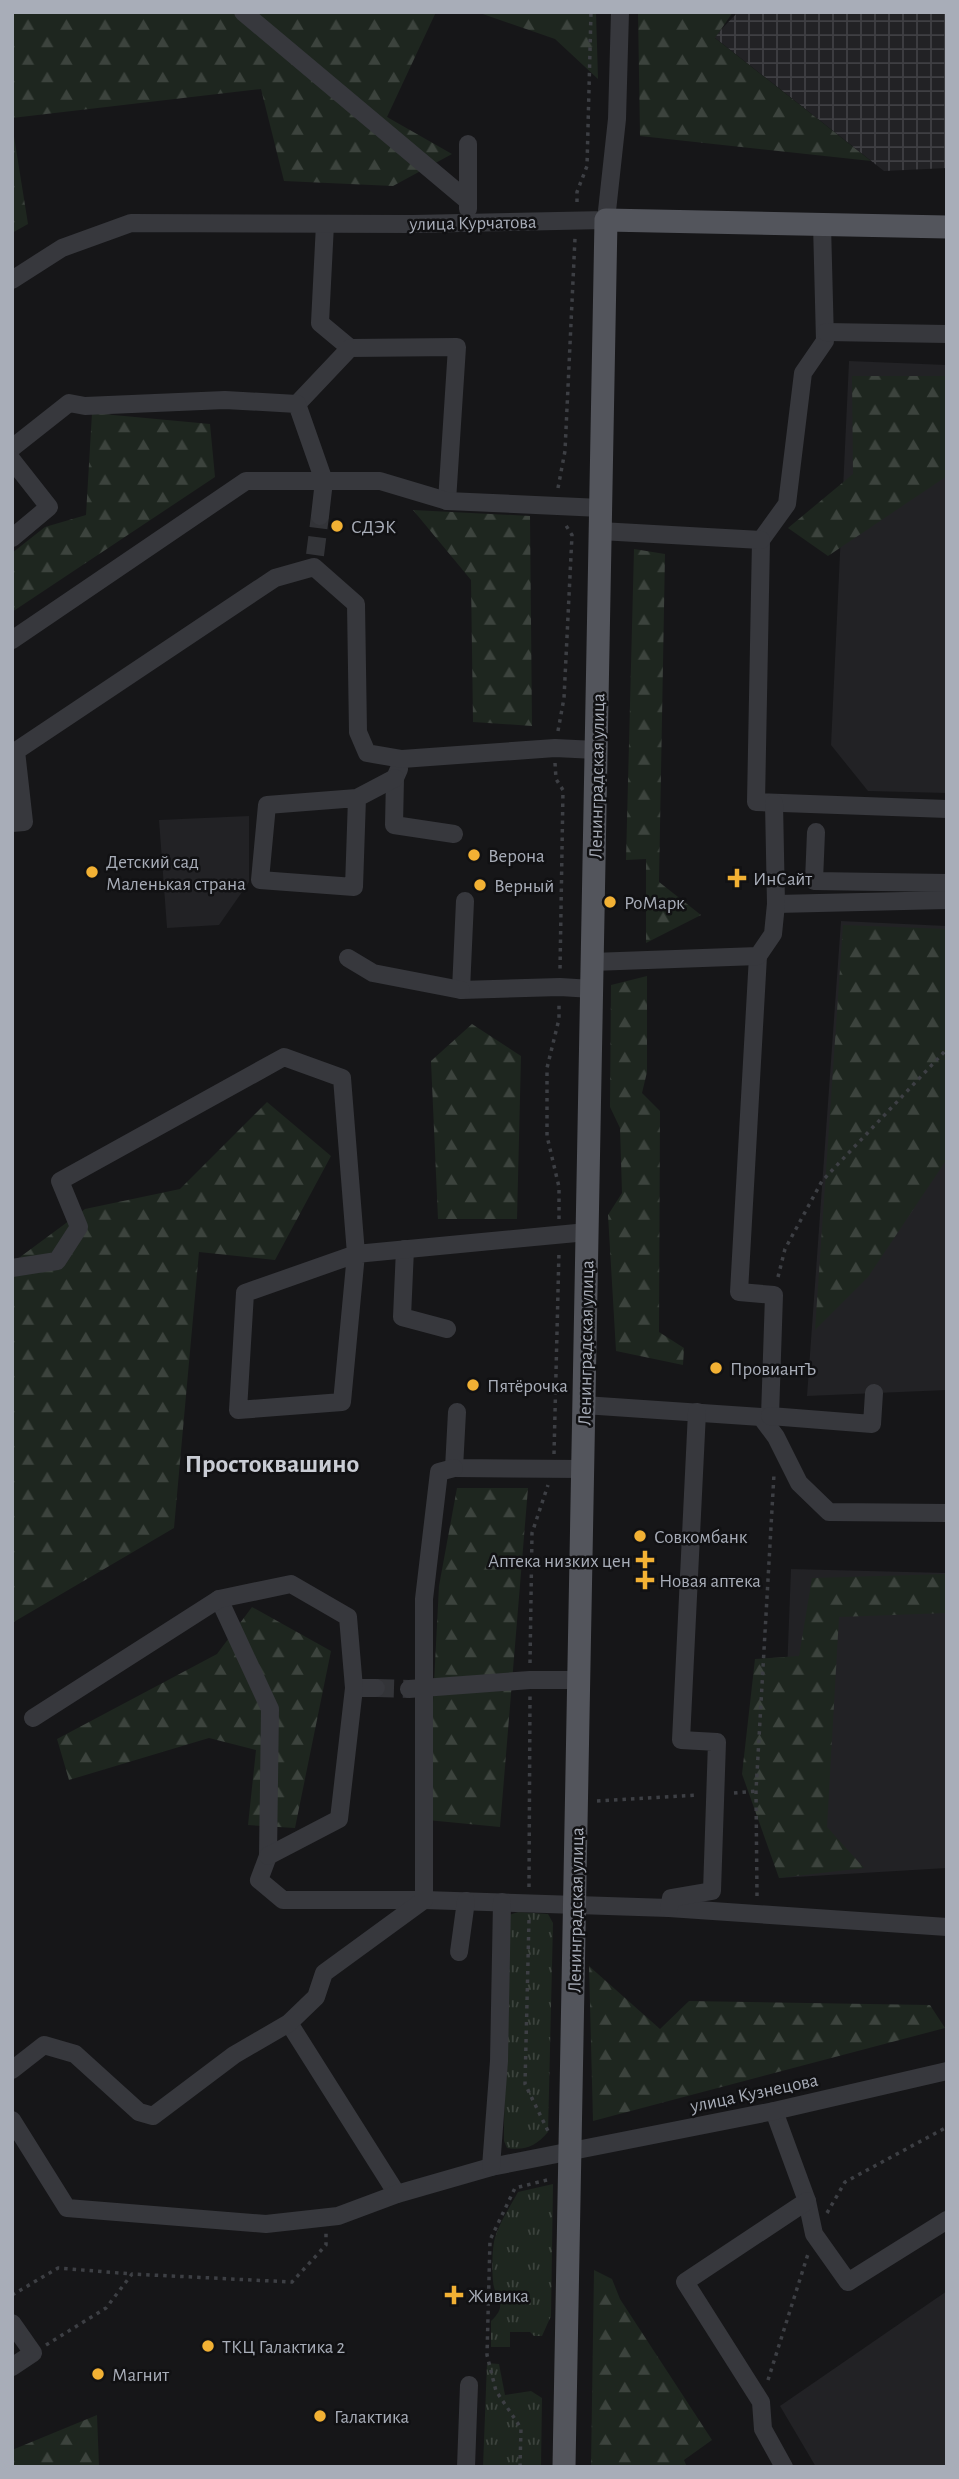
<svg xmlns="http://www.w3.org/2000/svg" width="959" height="2479" font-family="'Alegreya Sans',sans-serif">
	<defs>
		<pattern id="industrial-grid" width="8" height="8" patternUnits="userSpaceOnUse" patternTransform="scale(1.75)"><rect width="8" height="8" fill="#222225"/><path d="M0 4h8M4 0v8" fill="none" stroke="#3f3f43"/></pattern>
		<pattern id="grass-tufts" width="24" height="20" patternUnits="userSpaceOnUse" patternTransform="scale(1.75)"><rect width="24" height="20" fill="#1e261f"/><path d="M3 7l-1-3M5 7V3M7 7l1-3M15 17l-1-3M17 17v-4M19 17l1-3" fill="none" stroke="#3c433d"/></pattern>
		<pattern id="forest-firs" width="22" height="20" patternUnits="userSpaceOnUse" patternTransform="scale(1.75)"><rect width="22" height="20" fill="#1e261f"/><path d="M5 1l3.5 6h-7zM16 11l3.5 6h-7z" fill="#3c433d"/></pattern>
	</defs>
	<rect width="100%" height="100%" fill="#161618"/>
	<!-- built -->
	<g fill="#222225">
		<path d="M849,361L947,365V793L868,791L831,745Z"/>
		<path d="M249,816V882L219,925L167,928L159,820Z"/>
		<path d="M841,921L947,926V1390L807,1396Z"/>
		<path d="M791,1569L947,1573V1868L779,1878Z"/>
		<path d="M947,2291V2467H816L780,2406Z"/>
	</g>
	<!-- industrial -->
	<path fill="url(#industrial-grid)" d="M738,12H947V168L884,171L714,37Z"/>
	<!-- grass -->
	<g fill="url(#grass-tufts)">
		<path d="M518,1912L548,1914L553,1923L548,2132C536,2146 525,2151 507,2148L504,2141V2126L509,1915Z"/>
		<path d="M553,2184L551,2316L542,2336H534L530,2332H510V2347H491V2321C510,2303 494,2299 493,2281C492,2270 492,2254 494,2242C497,2226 510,2207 518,2192Z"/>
		<path d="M487,2363L499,2364L505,2395L531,2391L542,2398L541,2467H483Z"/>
	</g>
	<!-- forest -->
	<g fill="url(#forest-firs)">
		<path d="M12,12H436L387,117L452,154L393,186L284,181L261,89L12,118Z"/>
		<path d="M477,12H596L598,79L555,39Z"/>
		<path d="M638,12H733L715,38L871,161L640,136Z"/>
		<path d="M12,124L28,224L12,233Z"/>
		<path d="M852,376H947V476L828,556L788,528L853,474Z"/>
		<path d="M92,413L210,424L215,477L12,612V553L45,527L86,515Z"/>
		<path d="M413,510L530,516L532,726L473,722L471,580Z"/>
		<path d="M634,549L665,554L659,882L701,915L646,943V859L626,860Z"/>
		<path d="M843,925L947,929V1159L868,1277L815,1330Z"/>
		<path d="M647,976V1072L642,1093L660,1111L659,1332L684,1348L683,1365L616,1351L608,1215L622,1193L620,1128L610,1107L611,985Z"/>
		<path d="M472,1024L521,1056L517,1219H438L431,1061Z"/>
		<path d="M267,1102L331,1156L275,1260L199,1252L174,1528L12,1623V1263L85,1209L180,1189Z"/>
		<path d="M457,1488H528L500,1827L427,1820L439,1586Z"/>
		<path d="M947,1574V1613L839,1617L827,1827L864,1868L779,1878L742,1774L755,1659L799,1656L812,1578Z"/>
		<path d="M252,1607L331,1651L295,1828L248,1825L256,1750L209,1738L69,1780L57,1739L217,1654Z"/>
		<path d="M589,1966L660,2029L689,2001L930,2005L945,2028L593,2121Z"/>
		<path d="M594,2270L612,2279L620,2299L712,2440L684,2460L687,2467H591Z"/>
		<path d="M97,2415L99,2467H12V2450Z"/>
	</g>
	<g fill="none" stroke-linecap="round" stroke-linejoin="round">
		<!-- minor-tunnel -->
		<g stroke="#333438" stroke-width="18" stroke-dasharray="18 9" stroke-linecap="butt">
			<path d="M315,555L320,516"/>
			<path d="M376,1688L409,1689"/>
		</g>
		<!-- path -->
		<g stroke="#3d3f44" stroke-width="3.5" stroke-dasharray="3.5 5" stroke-linecap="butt">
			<path d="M577,202V192L587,166L591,12"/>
			<path d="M558,488L565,451L575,238"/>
			<path d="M558,731L564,698L572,535L565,524"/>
			<path d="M555,763L556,779L563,790L560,970"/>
			<path d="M559,1219V1187L547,1136V1068L559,1019V1002"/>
			<path d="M778,1277L785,1249L822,1181L947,1049"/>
			<path d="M554,1454L559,1251"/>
			<path d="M530,1663L532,1533L548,1485"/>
			<path d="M734,1793L756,1791"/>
			<path d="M597,1801L698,1795"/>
			<path d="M529,1887L530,1696"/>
			<path d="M757,1896L756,1791L774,1474"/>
			<path d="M529,1920L525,2084L549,2133"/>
			<path d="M827,2213L845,2182L947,2127"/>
			<path d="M12,2295L58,2268L132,2274"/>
			<path d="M46,2345L106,2308L132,2274L292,2282L326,2245V2233"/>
			<path d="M768,2380L808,2254"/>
			<path d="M520,2467L521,2428L496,2391L487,2355L490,2240L515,2188L551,2179"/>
		</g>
		<!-- minor -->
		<g stroke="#37383d" stroke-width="18">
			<path d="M243,12L468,201"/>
			<path d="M468,209V144"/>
			<path d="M325,224L320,323L350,348"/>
			<path d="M822,224L825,341L803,373L787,504L761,540L756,802L947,809"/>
			<path d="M12,280L62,248L131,223L413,224L606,220L617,119L620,12"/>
			<path d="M826,332L947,334"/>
			<path d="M297,404L350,348L457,347L447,501"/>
			<path d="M12,448L69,403L85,406L225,400L297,404L324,481L320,516"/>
			<path d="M12,460L49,507L12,538"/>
			<path d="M600,531L761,540"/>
			<path d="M12,640L246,481H380L447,501L601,508"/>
			<path d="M399,769L395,778L394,825L454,834"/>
			<path d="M357,798L354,887L260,880L267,805L357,798L395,778"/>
			<path d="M12,823L24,822L16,751L275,578L314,567L356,604L358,732L367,753L402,759L555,748L596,750"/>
			<path d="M816,832L814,881L947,883"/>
			<path d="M465,901L461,990L560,987L592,989"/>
			<path d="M776,904L947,900"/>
			<path d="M758,956L739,1292L774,1295L770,1416L761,1417"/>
			<path d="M348,958L373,973L461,990"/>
			<path d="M592,962L758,956L773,934L776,904L774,803"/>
			<path d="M405,1249L402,1317L447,1329"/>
			<path d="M12,1268L57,1261L79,1227L60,1181L284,1057L342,1078L356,1254L342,1402L238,1410L245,1293L356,1254L587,1232"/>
			<path d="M584,1405L761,1417L776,1437L799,1483L829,1512L947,1513"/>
			<path d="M457,1412L454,1468L583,1469"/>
			<path d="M770,1416L872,1424L874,1393"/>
			<path d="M219,1599L270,1709L268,1856L259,1880L283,1900H424L669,1908L947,1927"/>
			<path d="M354,1688H376"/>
			<path d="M409,1689L530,1680H579"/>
			<path d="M33,1718L219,1599L291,1584L348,1617L354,1688L339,1819L268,1856"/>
			<path d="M669,1908L671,1898L712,1891L717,1742L681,1740L697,1412"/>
			<path d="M459,1952L466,1901"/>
			<path d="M289,2023L397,2194"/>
			<path d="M12,2070L44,2045L75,2054L139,2112L153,2116L234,2055L289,2023L316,1997L324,1973L424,1900V1599L439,1472L454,1468"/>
			<path d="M774,2111L807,2201L814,2234L848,2282L947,2220"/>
			<path d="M12,2120L67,2208L266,2224L338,2216L397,2194L491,2167L774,2111L947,2071"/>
			<path d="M491,2167L499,2061L502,1902"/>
			<path d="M12,2323L33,2353L12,2367"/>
			<path d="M466,2467L469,2385"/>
			<path d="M784,2467L763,2429L761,2402L685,2282L807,2201"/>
		</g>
		<!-- major -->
		<path stroke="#53555c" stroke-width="23" d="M564,2467L606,220L947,227"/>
	</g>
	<!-- markers -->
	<g fill="#f2b134" stroke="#111113" stroke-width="2.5">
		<circle cx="337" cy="526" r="7"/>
		<circle cx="474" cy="855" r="7"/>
		<circle cx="92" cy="872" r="7"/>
		<path d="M733.5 867.5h7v7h7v7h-7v7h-7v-7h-7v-7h7z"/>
		<circle cx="480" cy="885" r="7"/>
		<circle cx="610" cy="902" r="7"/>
		<circle cx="716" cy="1368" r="7"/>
		<circle cx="473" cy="1385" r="7"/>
		<circle cx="640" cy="1536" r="7"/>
		<path d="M641.5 1549.5h7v7h7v7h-7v7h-7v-7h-7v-7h7z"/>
		<path d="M641.5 1569.5h7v7h7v7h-7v7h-7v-7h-7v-7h7z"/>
		<path d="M450.5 2284.5h7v7h7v7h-7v7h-7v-7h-7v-7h7z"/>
		<circle cx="208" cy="2346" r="7"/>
		<circle cx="98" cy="2374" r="7"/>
		<circle cx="320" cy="2416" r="7"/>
	</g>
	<g text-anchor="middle" stroke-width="5" stroke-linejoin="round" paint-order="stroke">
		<!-- street labels -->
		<g font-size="19" fill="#a8adb8" stroke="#111113">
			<text transform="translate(473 222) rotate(-1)" y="7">улица Курчатова</text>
			<text transform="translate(596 776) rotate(-89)" y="7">Ленинградская улица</text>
			<text transform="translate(585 1343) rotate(-89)" y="7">Ленинградская улица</text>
			<text transform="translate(575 1910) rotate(-89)" y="7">Ленинградская улица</text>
			<text transform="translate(754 2092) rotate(-12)" y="7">улица Кузнецова</text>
		</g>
		<!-- poi labels -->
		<g font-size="19" fill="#a8adb8" stroke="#111113" text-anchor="start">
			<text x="351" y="533">СДЭК</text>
			<text x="488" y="862">Верона</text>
			<text x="106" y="868">Детский сад<tspan x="106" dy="22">Маленькая страна</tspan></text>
			<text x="753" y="885">ИнСайт</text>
			<text x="494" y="892">Верный</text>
			<text x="624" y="909">РоМарк</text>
			<text x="730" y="1375">ПровиантЪ</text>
			<text x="487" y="1392">Пятёрочка</text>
			<text x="654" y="1543">Совкомбанк</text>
			<text x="631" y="1567" text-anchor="end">Аптека низких цен</text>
			<text x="659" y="1587">Новая аптека</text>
			<text x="468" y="2302">Живика</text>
			<text x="222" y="2353">ТКЦ Галактика 2</text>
			<text x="112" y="2381">Магнит</text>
			<text x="334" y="2423">Галактика</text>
		</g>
		<!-- district labels -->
		<g font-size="26" font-weight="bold" fill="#c9ccd4" stroke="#111113">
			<text x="272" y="1472">Простоквашино</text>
		</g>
	</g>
	<!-- border -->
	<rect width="959" height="2479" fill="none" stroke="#a8adb8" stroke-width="28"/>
</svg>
